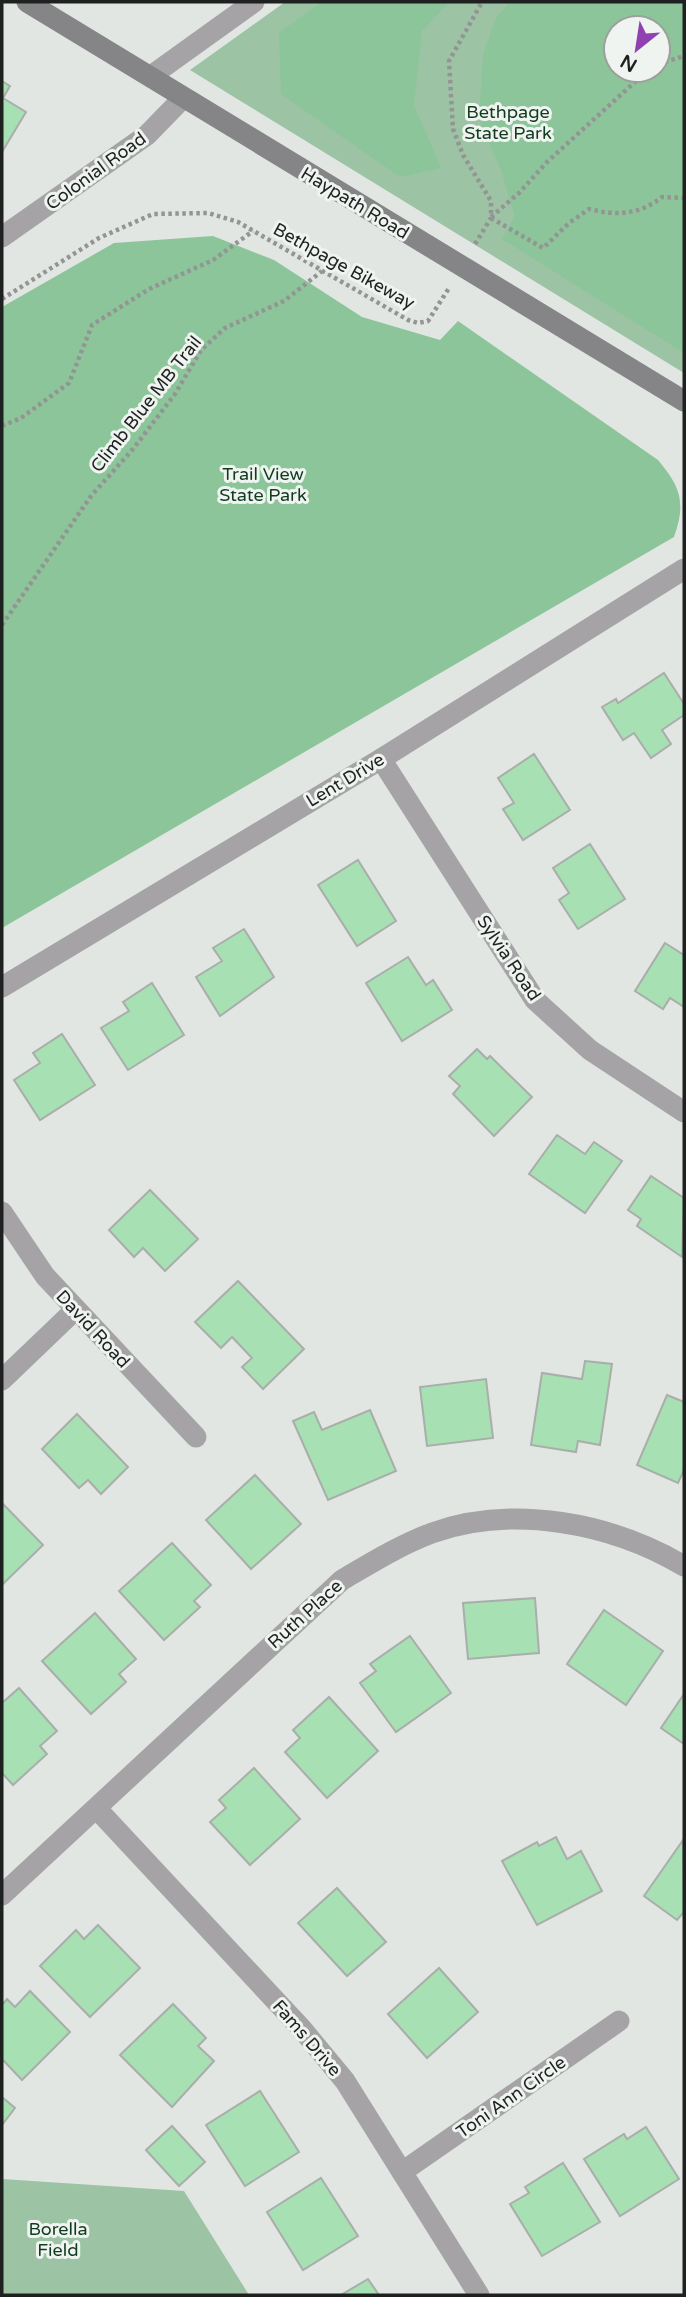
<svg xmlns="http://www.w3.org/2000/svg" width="686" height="2297" font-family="'Varela Round',sans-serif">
	<rect width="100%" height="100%" fill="#e2e6e3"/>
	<!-- green -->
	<g fill="#9cc3a4" fill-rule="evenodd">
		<path d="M285,2H684V373L190,70ZM616,28H658V70H616Z"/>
		<path d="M2,2179L184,2191L249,2295H2Z"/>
	</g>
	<!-- forest -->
	<g fill="#8cc599" fill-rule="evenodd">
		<path d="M321,2H449L422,31L414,106L441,168L400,177L281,94L279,33Z"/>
		<path d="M510,2H684V353L502,239L515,216L501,170L479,119L483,55L496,18ZM616,28H658V70H616Z"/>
		<path d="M213,236L274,260L362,317L440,340L458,321L658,460C681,487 686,503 674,537L2,928V307L114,243Z"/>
	</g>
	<!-- building -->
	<g fill="#a6e0b3" stroke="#a9aeaa" stroke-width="2">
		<path d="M2,81L10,86L3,98L26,112L2,152Z"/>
		<path d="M664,673L684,704V715L662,730L671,744L651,758L634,733L623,740L602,707L616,699L618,703Z"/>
		<path d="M534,754L570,810L523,840L503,809L514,803L498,778Z"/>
		<path d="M590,844L625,899L578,929L559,900L569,893L553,868Z"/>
		<path d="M358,860L396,921L357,946L318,885Z"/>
		<path d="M244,929L274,977L220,1016L196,977L222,961L213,948Z"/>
		<path d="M665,943L684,955V1007L670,998L663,1009L635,991Z"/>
		<path d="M408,957L426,985L433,980L452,1010L402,1041L366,983Z"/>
		<path d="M152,983L184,1035L128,1070L101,1028L129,1011L123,1002Z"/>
		<path d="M62,1034L95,1085L40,1120L14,1080L40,1063L33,1053Z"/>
		<path d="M477,1049L487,1059L490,1056L532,1097L494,1136L453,1094L460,1086L449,1076Z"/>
		<path d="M557,1135L585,1154L594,1142L622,1161L585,1213L529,1174Z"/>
		<path d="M651,1176L684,1198L682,1257L637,1226L641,1219L628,1210Z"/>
		<path d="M150,1190L198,1239L165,1271L143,1248L134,1257L109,1230Z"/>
		<path d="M238,1281L304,1349L263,1389L242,1367L252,1358L232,1337L221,1348L195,1322Z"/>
		<path d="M585,1361L612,1364L600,1445L578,1441L576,1452L531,1445L542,1373L582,1379Z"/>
		<path d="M486,1379L493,1438L427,1446L420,1387Z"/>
		<path d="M667,1395L684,1402V1470L678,1483L637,1465Z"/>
		<path d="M370,1410L396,1471L328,1500L293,1421L314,1412L322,1430Z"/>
		<path d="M77,1414L128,1467L101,1494L88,1480L79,1488L42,1449Z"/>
		<path d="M255,1475L301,1524L251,1569L206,1520Z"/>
		<path d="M2,1503L43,1545L2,1585Z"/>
		<path d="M172,1543L211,1585L194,1601L200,1607L164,1640L119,1591Z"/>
		<path d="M535,1598L539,1653L468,1659L463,1603Z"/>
		<path d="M604,1610L663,1651L626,1705L567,1664Z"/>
		<path d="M95,1613L136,1659L119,1674L126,1682L91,1714L42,1661Z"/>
		<path d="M410,1636L451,1693L396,1732L360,1683L376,1671L370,1664Z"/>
		<path d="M19,1688L57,1731L40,1746L47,1754L13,1785L2,1773V1703Z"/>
		<path d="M684,1694V1744L661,1728Z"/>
		<path d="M329,1697L378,1751L327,1798L285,1752L300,1738L293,1730Z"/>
		<path d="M254,1768L300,1819L250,1865L210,1822L226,1808L219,1800Z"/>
		<path d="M556,1837L567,1859L581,1851L602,1891L537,1925L502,1861L537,1842L539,1846Z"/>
		<path d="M683,1840L684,1912L677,1920L644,1896Z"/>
		<path d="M337,1888L386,1942L347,1976L298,1923Z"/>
		<path d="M98,1925L140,1968L90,2017L40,1966L76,1930L84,1939Z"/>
		<path d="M439,1968L478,2012L427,2058L388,2014Z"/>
		<path d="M30,1991L70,2032L22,2080L2,2059V2005L7,1999L15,2007Z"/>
		<path d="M173,2004L206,2038L198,2046L214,2061L172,2107L120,2055Z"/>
		<path d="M260,2091L299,2152L245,2186L206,2125Z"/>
		<path d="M2,2097L15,2108L2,2125Z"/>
		<path d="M172,2126L205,2162L179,2186L146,2150Z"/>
		<path d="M646,2127L679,2179L620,2216L584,2159L624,2134L627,2139Z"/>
		<path d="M563,2163L600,2222L542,2256L510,2204L529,2193L525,2187Z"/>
		<path d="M321,2178L358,2236L303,2270L267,2212Z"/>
		<path d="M368,2279L379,2295H341Z"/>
	</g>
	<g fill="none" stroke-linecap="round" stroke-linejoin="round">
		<!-- path -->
		<g stroke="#929593" stroke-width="4.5" stroke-dasharray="3.5 3.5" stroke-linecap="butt">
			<path d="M658,64L684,56"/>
			<path d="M491,217L519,193L547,162L648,70"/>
			<path d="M491,218L543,248L569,223L589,209C616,216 639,215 662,197L684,198"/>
			<path d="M475,244L491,218V201L463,155L453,129L449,61L482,2"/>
			<path d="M2,299L99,238L153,214L208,213L238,222L408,320L418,323L428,321L449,288"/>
			<path d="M2,426L21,418L69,383L92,325L149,289L213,260L253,231"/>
			<path d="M2,625L91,496L133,449L175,394L201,350L225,328L284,301L322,271"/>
		</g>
		<!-- street -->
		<g stroke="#a5a3a5" stroke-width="21">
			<path d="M151,76L254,2"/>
			<path d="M2,237L147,135L183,98"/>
			<path d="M381,759L535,1000L590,1050L684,1112"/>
			<path d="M2,987L381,759L684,569"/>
			<path d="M2,1212L45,1276L196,1437"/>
			<path d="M2,1380L75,1310"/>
			<path d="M97,1809L302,2029L345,2081L479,2295"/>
			<path d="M2,1895L342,1580C371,1563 400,1545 432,1533C513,1504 612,1523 684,1566"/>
			<path d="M402,2172L619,2021"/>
		</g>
		<!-- secondary -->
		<path stroke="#858486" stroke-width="21" d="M27,2L684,401"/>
	</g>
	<g text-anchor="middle" stroke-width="6" stroke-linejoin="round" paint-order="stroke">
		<!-- park labels -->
		<g font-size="18" fill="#103b1f" stroke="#eff4f0">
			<text x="508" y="118">Bethpage<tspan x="508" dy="21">State Park</tspan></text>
			<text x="263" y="480">Trail View<tspan x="263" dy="21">State Park</tspan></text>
			<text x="58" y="2235">Borella<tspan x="58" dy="21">Field</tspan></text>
		</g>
		<!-- street labels -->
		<g font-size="18" fill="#1f2120" stroke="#eff4f0">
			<text transform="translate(96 171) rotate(-36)" y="6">Colonial Road</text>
			<text transform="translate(355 203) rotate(31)" y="6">Haypath Road</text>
			<text transform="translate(344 266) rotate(29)" y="6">Bethpage Bikeway</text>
			<text transform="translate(146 404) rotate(-52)" y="6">Climb Blue MB Trail</text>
			<text transform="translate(345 780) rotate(-31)" y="6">Lent Drive</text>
			<text transform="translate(509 958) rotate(56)" y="6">Sylvia Road</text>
			<text transform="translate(93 1329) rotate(47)" y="6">David Road</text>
			<text transform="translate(305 1614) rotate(-42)" y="6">Ruth Place</text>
			<text transform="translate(307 2038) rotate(49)" y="6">Fams Drive</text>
			<text transform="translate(511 2097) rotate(-35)" y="6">Toni Ann Circle</text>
		</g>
	</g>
	<!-- border -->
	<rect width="686" height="2297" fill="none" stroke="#1f2120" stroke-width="7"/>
	<!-- north arrow -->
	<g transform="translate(637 49) rotate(210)"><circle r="33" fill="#eff4f0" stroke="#9ca09d" stroke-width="2"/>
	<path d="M0-5L12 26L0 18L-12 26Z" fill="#8f41b1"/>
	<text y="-10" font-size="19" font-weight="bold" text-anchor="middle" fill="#1f2120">N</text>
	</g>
</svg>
